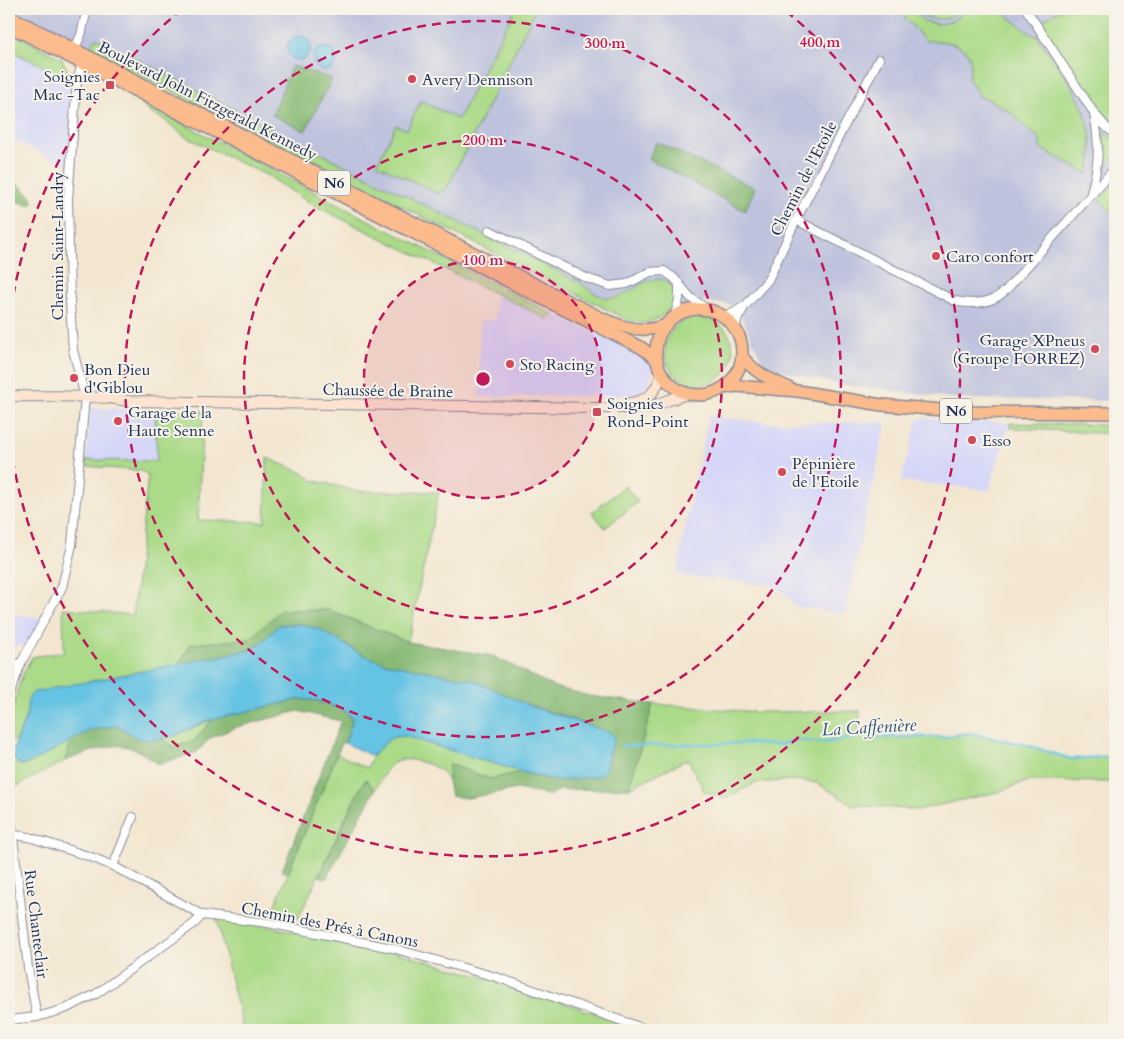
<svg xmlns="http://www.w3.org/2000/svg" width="1124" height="1039" font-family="Cardo,serif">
	<rect width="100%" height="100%" fill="#f7f3e8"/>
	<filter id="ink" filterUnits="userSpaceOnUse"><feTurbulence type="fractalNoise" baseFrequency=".02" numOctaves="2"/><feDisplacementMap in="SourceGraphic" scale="10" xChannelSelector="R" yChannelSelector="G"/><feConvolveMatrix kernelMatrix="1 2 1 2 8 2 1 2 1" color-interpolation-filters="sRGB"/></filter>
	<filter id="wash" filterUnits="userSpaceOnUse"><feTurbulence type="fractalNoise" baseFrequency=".0096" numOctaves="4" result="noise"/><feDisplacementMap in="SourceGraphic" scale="20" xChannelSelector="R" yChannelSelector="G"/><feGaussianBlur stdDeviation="1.12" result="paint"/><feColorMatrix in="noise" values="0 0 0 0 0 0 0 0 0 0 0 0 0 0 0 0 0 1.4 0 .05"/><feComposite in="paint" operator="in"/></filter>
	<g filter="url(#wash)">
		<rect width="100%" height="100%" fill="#f3e6d0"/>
		<!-- built -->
		<g fill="#d6d7f8">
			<path d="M9,50L74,81L68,166L9,138Z"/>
			<path d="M496,294L550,320L554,314L645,356L653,368L650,383L642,395L479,397L480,320H495Z"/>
			<path d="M90,408L155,410L157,461L86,460Z"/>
			<path d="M709,416L769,423L886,422L845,614L796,606L777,586L677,575L682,544Z"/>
			<path d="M918,418L1010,423L989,490L901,481Z"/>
			<path d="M9,614L42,618L26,645L9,647Z"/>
		</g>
		<!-- industrial -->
		<path fill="#bec2dd" d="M9,9H1115V401L960,399L836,384L773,368L761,359L736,305L705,302L669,310L675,302L625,295L606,298L592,292L581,283L260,123L96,38L90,46L92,51Z"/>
		<!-- green -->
		<g fill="#abda88" stroke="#638473">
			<path d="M515,9H536L448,186L439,194L377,164L396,125L407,130L421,101L458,119Z"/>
			<path d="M897,9H910L924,21L938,24L952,21L969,9H999L1031,34L1037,36C1067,81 1102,115 1088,174L1040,148V138L1031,133L1012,113L984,97L981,98L968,78C980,46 950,40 926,41Z"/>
			<path d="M914,9H962C948,22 929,23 914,9Z"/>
			<path d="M1060,9H1115V130L1105,123L1039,23Z"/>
			<path d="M9,31L62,59L68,71L66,77L9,50Z"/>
			<path d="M96,38L260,123L581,283C588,289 598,297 608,298C630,300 648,268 668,283C690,300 659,323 641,323C636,323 631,321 626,319L92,51L90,46Z"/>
			<path d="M140,101L337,204L553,314L550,320L313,205L268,176L186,137L163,119L149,112Z"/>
			<path d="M1103,133L1115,139V156L1106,165L1104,160Z"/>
			<path d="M1115,183V215L1099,199Z"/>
			<circle cx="699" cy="351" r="34"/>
			<path d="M155,410L203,411L198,520L265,522L267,458L303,473L312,480L357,491L439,492L408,642L328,610H281L250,639L191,644L179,664L93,681L26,716L16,740L9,741C13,707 15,687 32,657L64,652L63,608L133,615L148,475L142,471L86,466V460L157,461Z"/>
			<path d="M1010,423L1115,425V434L1012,428L1010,427Z"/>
			<path d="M625,486L638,502L605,528L592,512Z"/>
			<path d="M653,704L757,712L860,711L858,737H944L969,733L1024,744L1071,759L1115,756V787L1108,782L1028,781L998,792L917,810L853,805L817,783L794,780L756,783L724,799L704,791L688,759L629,788Z"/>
			<path d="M213,719L193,742L173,747L161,739L174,736Z"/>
			<path d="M398,736H404L521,772L490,779L450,764L448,781C446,778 444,774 441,771C434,764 405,756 396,761C387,766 381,780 375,790L366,780L355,798L298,919L273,910L337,754L367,768C373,754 382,739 398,736Z"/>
			<path d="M71,740L65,761L11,789L10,766L18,763L21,765Z"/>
			<path d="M216,916L391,951L501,982L646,1030H243Z"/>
		</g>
		<!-- forest -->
		<g fill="#88ba74" stroke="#527469">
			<path d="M292,66L332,79L305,131L272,115Z"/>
			<path d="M656,142L755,188L745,211L649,159Z"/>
			<path d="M9,176L32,197L33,202L30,205L9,200Z"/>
			<path d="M281,610H328L408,642L493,656L554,687L589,696L653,704L629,788L560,790L549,795L517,789L468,798L451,796L448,781L449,764L490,779L521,772L558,781L605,772L609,752L615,738L570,718L419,670L385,663L361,654L319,629L299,624L279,625L261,643L251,650L179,664L191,644L250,639Z"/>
			<path d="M300,699C314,700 349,705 352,722L345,743L342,742L288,873L282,871L341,721L298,711L237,727L210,738L197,752L159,764C148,757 137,748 123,746C110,743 79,756 65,761L71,740L91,730L115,726L123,729L138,739H161L173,747L193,742L213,719Z"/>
			<path d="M366,779L375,790L326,879L319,876L355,798Z"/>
		</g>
		<!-- water -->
		<g fill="#65c3e3" stroke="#4079a0">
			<circle cx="299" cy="48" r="12"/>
			<circle cx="325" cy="59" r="12"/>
			<path d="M299,624L319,629L361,654L385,663L473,680L528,705L611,733L615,738L609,752L605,772L600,776L558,781L521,772L404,736L391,738L372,756L345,743L352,722V718L347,712L332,706L319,701L300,699L206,721L174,736L154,740L138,739L123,729L115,726L91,730L28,764L21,765L14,760C11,744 21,732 26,718C28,708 25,699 34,692L251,650L261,643L279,625Z"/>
		</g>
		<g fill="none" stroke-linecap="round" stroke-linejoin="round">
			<!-- stream -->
			<path stroke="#65c3e3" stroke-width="2.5" d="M621,746L749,743L780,745L795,740L823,743L858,737H944L969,733L1024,744L1071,759L1115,756"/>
		</g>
	</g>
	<g filter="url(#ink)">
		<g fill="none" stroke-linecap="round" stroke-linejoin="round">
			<defs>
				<g id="street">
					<path d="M1026,9L1094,113L1107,128L1115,133"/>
					<path d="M74,50L81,35L87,9"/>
					<path d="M1091,193C1099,163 1100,145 1094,114"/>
					<path d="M796,220L955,301C973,305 992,304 1006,290L1115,168"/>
					<path d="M489,230L586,278L610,286L627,284L650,272L664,271L674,278L690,297L708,310"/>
					<path d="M675,316L679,299V283"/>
					<path d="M722,316L733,313L743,307"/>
					<path d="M735,329L738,318L745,306L768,280L796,220L879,59"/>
					<path d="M9,668L21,663"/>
					<path d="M9,696L21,663L62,587L72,545L85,397L73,350L70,302L68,199L77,81L82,64"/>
					<path d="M9,802L28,968L37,1017"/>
					<path d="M9,834L29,837L91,857L113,866L202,915L268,923L392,948L496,977L648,1030"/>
					<path d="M113,866L133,817"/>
					<path d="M9,1020L37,1017L65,1009L96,994L195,923L202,915"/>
				</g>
				<g id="secondary">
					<path d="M9,396C49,397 90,394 129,401L594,408H644C660,405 673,397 688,394"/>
					<path d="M630,403C650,400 654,393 662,375"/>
				</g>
				<g id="primary">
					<path d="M9,16L597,316C619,326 641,335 665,325"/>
					<path d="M9,26L551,303L642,348L656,359"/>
					<circle cx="699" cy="352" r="43"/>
					<path d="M742,356C754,373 770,379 789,388"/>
					<path d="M723,388L736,386L798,391L882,405L967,412L1115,413"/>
				</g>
			</defs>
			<!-- street casing -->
			<use href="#street" stroke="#878a97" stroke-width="10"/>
			<!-- secondary casing -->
			<use href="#secondary" stroke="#878a97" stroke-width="12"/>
			<!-- primary casing -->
			<use href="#primary" stroke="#878a97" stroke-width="14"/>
			<!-- street -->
			<use href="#street" stroke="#fff" stroke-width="8"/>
			<!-- secondary -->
			<use href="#secondary" stroke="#fde4d1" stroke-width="10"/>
			<!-- primary -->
			<use href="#primary" stroke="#fbbb8d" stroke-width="11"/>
		</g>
	</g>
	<!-- distance rings -->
	<circle cx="483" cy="379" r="119" fill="#c2185b" fill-opacity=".12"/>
	<g fill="none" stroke="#c2185b" stroke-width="2.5" stroke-dasharray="9 6">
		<circle cx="483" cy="379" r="119"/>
		<circle cx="483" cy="379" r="239"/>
		<circle cx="483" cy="379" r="358"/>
		<path d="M9 325A477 477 0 0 1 180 11M786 11A477 477 0 1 1 9 433"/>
	</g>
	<!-- markers -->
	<g fill="#d1495b" stroke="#f7f3e8" stroke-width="2">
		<circle cx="412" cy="79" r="5"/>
		<rect x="105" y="80" width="10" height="10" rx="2.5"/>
		<circle cx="936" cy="256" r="5"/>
		<circle cx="1095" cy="349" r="5"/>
		<circle cx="510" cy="364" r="5"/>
		<circle cx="74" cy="378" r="5"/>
		<rect x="592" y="407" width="10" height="10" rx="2.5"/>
		<circle cx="118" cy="421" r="5"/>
		<circle cx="972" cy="440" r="5"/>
		<circle cx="782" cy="472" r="5"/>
	</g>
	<g text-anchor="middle" stroke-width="4" stroke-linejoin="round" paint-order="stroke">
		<!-- shield labels -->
		<g fill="#f7f3e8" stroke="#5d6a87" stroke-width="1">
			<rect x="318" y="170.5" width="32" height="25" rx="4"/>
			<rect x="940" y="398.5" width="32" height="25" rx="4"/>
		</g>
		<g font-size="15" font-weight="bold" fill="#1b2f5e">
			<text x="334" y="188">N6</text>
			<text x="956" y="416">N6</text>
		</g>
		<!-- poi labels -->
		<g font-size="16" fill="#1b2f5e" stroke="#f7f3e8" text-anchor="start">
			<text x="100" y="82" text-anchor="end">Soignies<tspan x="100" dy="18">Mac -Tac</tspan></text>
			<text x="422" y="85">Avery Dennison</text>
			<text x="946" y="262">Caro confort</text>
			<text x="1085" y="346" text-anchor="end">Garage XPneus<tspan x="1085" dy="18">(Groupe FORREZ)</tspan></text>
			<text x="520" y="370">Sto Racing</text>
			<text x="84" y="375">Bon Dieu<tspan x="84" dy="18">d'Giblou</tspan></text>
			<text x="607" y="409">Soignies<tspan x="607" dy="18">Rond-Point</tspan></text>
			<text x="128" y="418">Garage de la<tspan x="128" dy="18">Haute Senne</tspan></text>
			<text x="982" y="446">Esso</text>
			<text x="792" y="469">Pépinière<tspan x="792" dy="18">de l'Etoile</tspan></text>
		</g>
		<!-- street labels -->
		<g font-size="16" fill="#1b2f5e" stroke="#f7f3e8">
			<text transform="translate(208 100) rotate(27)" y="6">Boulevard John Fitzgerald Kennedy</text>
			<text transform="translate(803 178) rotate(-63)" y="6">Chemin de l'Etoile</text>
			<text transform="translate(57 246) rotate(-90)" y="6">Chemin Saint-Landry</text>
			<text transform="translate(388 390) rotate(1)" y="6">Chaussée de Braine</text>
			<text transform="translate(37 924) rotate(83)" y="6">Rue Chanteclair</text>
			<text transform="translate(330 924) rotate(11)" y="6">Chemin des Prés à Canons</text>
		</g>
		<!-- water labels -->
		<g font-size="18" font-style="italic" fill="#2e547f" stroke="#f7f3e8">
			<text transform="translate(869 727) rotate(-3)" y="6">La Caffenière</text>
		</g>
	</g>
	<circle cx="483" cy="379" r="8" fill="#c2185b" stroke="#f7f3e8" stroke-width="2.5"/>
	<g font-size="15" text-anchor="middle" font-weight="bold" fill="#c2185b" stroke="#f7f3e8" stroke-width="4" stroke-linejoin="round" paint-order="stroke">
		<text x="820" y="47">400 m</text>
		<text x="605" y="48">300 m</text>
		<text x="483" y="145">200 m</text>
		<text x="483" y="265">100 m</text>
	</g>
	<!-- margin -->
	<rect width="1124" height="1039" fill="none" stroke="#f7f3e8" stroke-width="30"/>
</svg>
